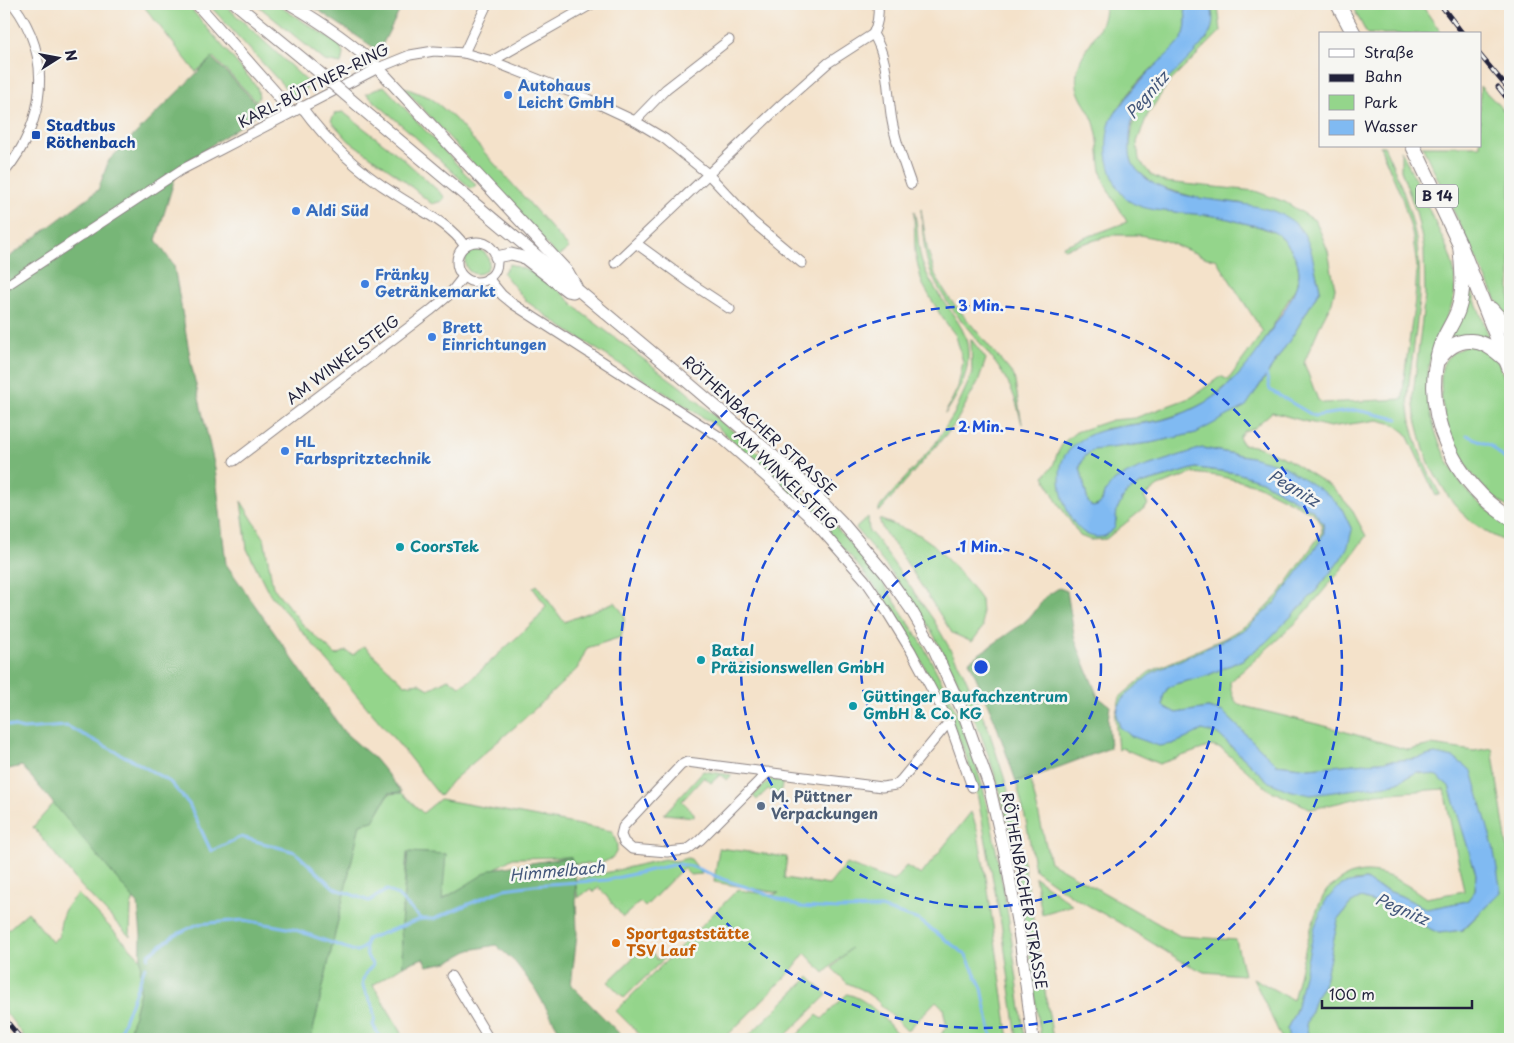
<svg xmlns="http://www.w3.org/2000/svg" width="1514" height="1043" font-family="'Playpen Sans',sans-serif">
	<rect width="100%" height="100%" fill="#f6f6f2"/>
	<filter id="ink" filterUnits="userSpaceOnUse"><feTurbulence type="fractalNoise" baseFrequency=".02" numOctaves="2"/><feDisplacementMap in="SourceGraphic" scale="10" xChannelSelector="R" yChannelSelector="G"/><feConvolveMatrix kernelMatrix="1 2 1 2 8 2 1 2 1" color-interpolation-filters="sRGB"/></filter>
	<filter id="wash" filterUnits="userSpaceOnUse"><feTurbulence type="fractalNoise" baseFrequency=".0096" numOctaves="4" result="noise"/><feDisplacementMap in="SourceGraphic" scale="20" xChannelSelector="R" yChannelSelector="G"/><feGaussianBlur stdDeviation="1.12" result="paint"/><feColorMatrix in="noise" values="0 0 0 0 0 0 0 0 0 0 0 0 0 0 0 0 0 1.4 0 .05"/><feComposite in="paint" operator="in"/></filter>
	<g filter="url(#wash)">
		<rect width="100%" height="100%" fill="#f4e2ca"/>
		<!-- green -->
		<g fill="#94d58b" stroke="#5b7c63">
			<path d="M142,4H187L257,87L259,97L256,101L213,57L196,72Z"/>
			<path d="M208,4H224L311,85L299,93L292,95Z"/>
			<path d="M256,4H276L340,45L343,54L341,64L325,61Z"/>
			<path d="M1105,4H1184C1186,13 1187,26 1184,34C1177,51 1156,63 1144,76C1131,89 1121,105 1111,119L1128,200L1157,210L1216,216L1260,227L1276,233L1288,244L1297,260L1299,273L1296,287L1257,353L1240,375L1208,401L1186,412L1161,420L1104,429L1061,486L1115,528L1117,509L1126,493L1141,484L1196,468L1237,473L1262,481L1314,511L1323,523L1324,532L1319,543L1276,602L1247,628L1227,639L1118,707L1117,717L1120,727L1172,744L1202,730L1218,734L1269,782L1394,784L1417,772L1436,775L1449,785L1476,874L1475,891L1467,901L1427,909L1401,896L1373,885L1366,880L1354,881L1287,1029L1289,1039H1282L1253,978L1293,1000C1301,971 1311,913 1327,890C1330,887 1336,884 1339,881C1369,860 1401,880 1426,898L1464,891L1444,789L1376,794L1312,809L1269,790L1222,749L1211,746L1159,764L1122,748L1118,750L1115,717L1120,697L1149,672L1225,638L1253,621L1280,593L1322,532L1321,523L1313,513L1257,485L1218,476L1193,473L1158,486L1144,497L1148,505L1106,539L1090,540L1080,536L1056,500L1044,476L1053,466L1057,454L1063,443L1076,432L1112,420L1135,418L1192,397L1221,376L1228,380L1263,332L1216,259L1207,258L1163,240L1140,235H1113L1064,249L1063,246L1127,222C1119,206 1107,192 1102,175C1098,159 1100,142 1095,126C1090,106 1073,97 1077,73C1081,46 1106,33 1105,4Z"/>
			<path d="M1210,4H1217L1218,6L1221,31L1167,85L1147,116L1137,142L1139,160L1151,175L1165,182L1255,191L1285,202L1316,221L1328,251L1335,288L1332,302L1322,321L1304,363L1318,400L1323,403L1403,399L1404,378L1415,300L1417,267L1412,232L1402,198L1380,146H1384C1401,182 1416,222 1419,262C1421,292 1417,323 1413,353C1411,367 1408,383 1408,398C1410,433 1423,464 1440,494L1436,496L1406,433L1394,424L1378,420L1330,427L1300,420L1272,412L1254,428L1244,431L1239,437L1242,444L1259,447L1287,459L1333,488L1351,508L1366,536L1345,565L1298,621L1230,682C1231,692 1232,698 1239,705L1329,727L1408,750L1431,745L1474,751L1492,748L1510,865V1039H1309L1306,1025L1316,996L1324,985L1338,920L1350,904L1361,898L1374,902L1439,933L1463,930L1501,892L1435,754L1413,759L1309,768L1276,764L1223,712L1208,708L1176,713L1163,706V697L1167,689L1175,684L1206,676L1242,660L1266,642L1315,592L1340,560L1352,530L1341,507L1251,457L1203,448L1138,469L1104,493C1102,502 1101,505 1092,507L1088,502L1080,467L1084,457L1093,450L1150,443L1196,433L1257,390L1295,332L1320,289L1309,246L1303,234L1296,225L1240,203L1200,199L1156,186L1138,171L1133,165L1129,151L1134,117L1142,103L1207,39L1211,7Z"/>
			<path d="M1351,4H1421L1442,34H1367Z"/>
			<path d="M384,86L476,185L471,189L412,134L366,94Z"/>
			<path d="M1480,86L1510,117V322L1498,303L1422,146H1480Z"/>
			<path d="M403,87L431,98L454,118L569,248L558,257Z"/>
			<path d="M343,112L401,157L445,197L442,201L432,204L396,174L349,141L331,121L335,113Z"/>
			<path d="M1401,150C1412,172 1422,194 1432,216C1441,236 1454,257 1455,280C1456,310 1443,318 1434,344C1417,394 1436,454 1469,493C1478,504 1493,513 1504,522L1510,526V544L1488,533L1468,519L1450,499L1431,468L1424,450L1415,415L1413,395L1425,295L1424,248L1416,212L1401,170Z"/>
			<path d="M921,209L927,248L936,277L950,299L1014,376L1022,424C1018,409 1015,395 1007,381C985,342 946,312 930,270C923,251 923,229 921,209Z"/>
			<path d="M914,211C919,229 916,249 924,267C933,291 950,307 962,329C977,358 962,390 945,414L958,387L963,362L956,336L941,316L922,283L915,253Z"/>
			<circle cx="477" cy="262" r="12"/>
			<path d="M510,264L532,272L562,293L582,313L682,388L734,432L792,482L829,519L879,577L923,645L950,698L969,745L983,788L990,817L1009,921L1025,1039H1017L1002,929L977,793L967,758L945,706L908,636L880,593L848,553L786,488L715,425L565,329L526,301L503,273Z"/>
			<path d="M1467,287H1470L1489,336L1487,339L1449,342Z"/>
			<path d="M971,339L986,359L979,380L955,424L879,512V508L935,444L954,414L972,374Z"/>
			<path d="M1467,345L1489,351L1499,364L1510,394V509C1469,483 1442,435 1441,387C1441,377 1440,365 1448,357C1452,352 1461,349 1467,345Z"/>
			<path d="M241,501L264,538L273,587L304,626L336,655L346,651L353,655L364,646L405,685L419,683L429,689L448,679L460,686L469,681L539,617L546,606L533,588L537,585L564,622L615,602L625,616L621,637L587,648L577,669L525,718L452,781L440,796L401,747L269,593L247,549Z"/>
			<path d="M868,517L869,531L877,540L933,619L962,670L988,728L1004,777L1016,817L1053,1039H1041C1031,970 1023,901 1010,833C997,771 974,710 944,655C938,644 933,632 926,622C905,589 880,558 856,528Z"/>
			<path d="M879,519L920,535L934,545L968,582L981,600L983,627L972,642L952,633L899,551L883,530Z"/>
			<path d="M703,771L732,775L727,780L720,775L711,783L704,777L682,801L694,813V817L664,814Z"/>
			<path d="M1030,778L1050,862L1180,936L1236,940L1244,975L1204,972L1183,962L1118,922L1073,897L1035,870L1026,821L1016,781Z"/>
			<path d="M770,779L783,780L781,790L776,796L768,789L757,800L753,796Z"/>
			<path d="M402,793L423,813L440,799L612,831C613,835 617,842 617,846C617,866 589,864 575,864L570,857L513,858L441,900L446,854L407,852L401,925L403,966L373,985L402,1033L396,1039H311L360,824L373,821L389,794Z"/>
			<path d="M54,803L134,898L131,907L130,937L80,885L33,827Z"/>
			<path d="M971,812L977,829L987,883L1009,1039H936L947,1028L943,1008L936,1001L907,1031L875,999L861,989L847,983L832,968L851,948L824,973L805,953L791,971L724,1039H644L616,1011L737,890L772,895L779,893L714,882L719,848L787,857L784,878L829,885L846,864L894,881L906,866L921,875Z"/>
			<path d="M687,858L691,859L702,874L690,875L683,868L645,907L640,902L623,917L599,887L593,892L590,889L578,898L575,880L664,859L676,861Z"/>
			<path d="M1035,877L1073,905L1042,914Z"/>
			<path d="M78,894L141,959L140,992L130,1030L106,1039L100,1037L96,1039H26L4,1010V933L28,912L52,942L59,936C61,916 63,907 78,894Z"/>
			<path d="M645,946L658,960L665,954L667,956L624,998L608,982Z"/>
			<path d="M809,977L827,995L787,1034L782,1039H745Z"/>
			<path d="M847,994C870,999 887,1023 902,1039H793L817,1015L822,1019Z"/>
		</g>
		<!-- forest -->
		<g fill="#77b677" stroke="#4c6c59">
			<path d="M309,4H403L379,51Z"/>
			<path d="M212,58L263,110L178,168L156,240L174,266L192,368L215,468L226,564L344,732L374,758L402,792L389,793L373,821L360,824L311,1039H106L130,1030L140,992L141,936L138,904L22,766L4,770V261L98,190L109,160Z"/>
			<path d="M1059,588L1067,591L1075,640L1098,697L1110,706L1108,720L1110,748L1030,778L1016,781L995,721L969,661L1022,624L1033,614L1045,597Z"/>
			<path d="M408,852L446,854L442,900L492,869L570,857L575,864L577,935L571,985L625,1039H564L534,987L515,962L496,945L470,950L448,962L427,966L423,958L403,966L401,925Z"/>
		</g>
		<!-- water -->
		<path fill="#80baf2" stroke="#516e96" d="M1184,4H1210C1213,12 1214,22 1211,30C1207,43 1170,77 1158,89C1149,97 1138,105 1133,117C1131,124 1130,133 1130,140C1130,148 1129,158 1134,166C1137,171 1142,175 1147,179C1188,212 1278,190 1304,234C1313,250 1315,271 1320,289L1295,332L1246,406L1196,433L1150,443L1093,450L1084,457L1080,467L1088,502L1092,507L1097,506L1102,502L1104,493L1115,480L1138,469L1202,448L1251,457L1284,466L1330,496L1341,507L1352,530L1348,546L1340,560L1315,592L1266,642L1242,660L1206,676L1175,684L1167,689L1163,697V706L1176,713L1208,708L1223,712L1276,764L1309,768L1413,759L1435,754L1454,758L1472,771L1493,846L1501,892L1462,930L1439,933L1374,902L1361,898L1350,904L1338,920L1324,985L1316,996L1306,1025L1309,1039H1289L1287,1029L1296,1010L1315,926L1325,902L1336,889L1344,884L1366,880L1373,885L1401,896L1427,909L1467,901L1475,891L1476,874L1449,786L1437,776L1417,772L1394,784L1311,795L1288,790L1269,782L1218,734L1202,730L1185,739L1172,744L1159,746L1131,736L1120,727L1117,717L1118,707L1125,696L1152,673L1227,639L1247,628L1276,602L1319,543L1324,532L1323,523L1314,511L1262,481L1237,473L1196,468L1141,484L1126,493L1117,509L1115,528C1112,530 1108,534 1105,536C1070,547 1049,476 1066,454C1090,423 1128,428 1162,420C1213,407 1244,376 1270,332C1280,317 1298,292 1299,274C1299,267 1297,260 1293,253C1289,246 1284,239 1277,234C1268,228 1257,226 1248,224C1237,222 1225,217 1214,216C1201,214 1188,214 1175,212C1160,211 1141,209 1129,201C1116,192 1109,169 1107,154C1106,145 1107,129 1111,120C1113,115 1118,110 1121,106C1132,90 1144,76 1158,63C1167,55 1179,45 1184,34C1187,25 1186,13 1184,4Z"/>
		<g fill="none" stroke-linecap="round" stroke-linejoin="round">
			<!-- stream -->
			<g stroke="#80baf2" stroke-width="3">
				<path d="M1266,373L1270,390L1314,416L1356,410L1398,419"/>
				<path d="M1467,435L1491,446L1510,464"/>
				<path d="M4,724L23,729L67,726L128,758"/>
				<path d="M129,758L170,782L189,804L211,851L241,837L295,852L334,888L369,901L387,890L397,895L421,919H434L504,889L534,885L607,880L677,864L691,866L725,880L761,892L800,907L838,909L881,908L919,920L966,955L982,988L992,1039"/>
				<path d="M148,958L149,954L173,936L198,924L244,920L293,929L357,952L365,946"/>
				<path d="M120,1032L145,967"/>
				<path d="M381,1039L373,1025C375,1021 375,1019 374,1014C372,991 350,988 373,965C366,957 364,948 367,939L421,919"/>
			</g>
		</g>
	</g>
	<g filter="url(#ink)">
		<g fill="none" stroke-linecap="round" stroke-linejoin="round">
			<defs>
				<g id="street">
					<path d="M873,34C889,58 887,93 892,121C896,143 904,164 911,184"/>
					<path d="M873,34C878,24 879,15 878,4"/>
					<path d="M464,53L487,4"/>
					<path d="M492,61L592,4"/>
					<path d="M301,106C327,142 358,171 395,194C420,211 447,221 465,246"/>
					<path d="M635,121L666,89L729,40"/>
					<path d="M4,173C45,123 54,58 13,4"/>
					<circle cx="477" cy="262" r="20"/>
					<path d="M637,244L692,284L730,309"/>
					<path d="M615,263L782,104L828,63L873,34"/>
					<path d="M488,278L502,295L513,304L720,437L768,479L814,522L865,580L887,612L911,651L949,722L972,787"/>
					<path d="M4,287L181,170L378,68L410,55L434,51L464,53L492,61L588,99L635,121L665,139L708,174L753,222L802,263"/>
					<path d="M234,461L430,311L449,295L463,277"/>
					<path d="M768,772L700,840L687,850L667,852L632,849L624,842L621,835L623,827L681,765L687,762L882,787L896,785L901,780L949,722"/>
					<path d="M451,976L489,1039"/>
				</g>
				<g id="secondary">
					<path d="M197,4L280,98L288,113"/>
					<path d="M236,4L314,68"/>
					<path d="M290,4C321,22 351,42 378,68L568,272L576,286"/>
					<path d="M362,109L671,368L797,476L841,521L885,573L910,608L933,647L963,712L989,785L1006,859L1020,938L1033,1039"/>
					<path d="M496,257L511,254L523,257L567,291L573,292"/>
				</g>
				<g id="primary">
					<path d="M1338,4L1354,34"/>
					<path d="M1413,146L1460,245L1510,370"/>
					<path d="M1460,245C1462,267 1465,289 1458,310C1453,324 1443,336 1439,351C1421,416 1456,484 1510,518"/>
					<path d="M1491,309L1510,330"/>
					<path d="M1439,359C1459,332 1483,338 1505,359"/>
				</g>
			</defs>
			<!-- street casing -->
			<use href="#street" stroke="#8b8282" stroke-width="11"/>
			<!-- secondary casing -->
			<use href="#secondary" stroke="#8b8282" stroke-width="13"/>
			<!-- primary casing -->
			<use href="#primary" stroke="#8b8282" stroke-width="16"/>
			<!-- street -->
			<use href="#street" stroke="#fff" stroke-width="9"/>
			<!-- secondary -->
			<use href="#secondary" stroke="#fff" stroke-width="11"/>
			<!-- primary -->
			<use href="#primary" stroke="#fff" stroke-width="14"/>
			<defs>
				<g id="rail">
					<path d="M1440,4L1463,34"/>
					<path d="M1480,55L1510,91"/>
					<path d="M1498,87L1510,102"/>
					<path d="M4,1018L21,1039"/>
				</g>
			</defs>
			<!-- rail casing -->
			<use href="#rail" stroke="#22223b" stroke-width="5"/>
			<!-- rail -->
			<use href="#rail" stroke="#f6f6f2" stroke-width="3" stroke-dasharray="9" stroke-linecap="butt"/>
			<defs>
				<path id="secondary-bridge" d="M314,68L362,109"/>
			</defs>
			<!-- secondary-bridge casing -->
			<use href="#secondary-bridge" stroke="#8b8282" stroke-width="13" stroke-linecap="butt"/>
			<!-- secondary-bridge -->
			<use href="#secondary-bridge" stroke="#fff" stroke-width="11"/>
		</g>
	</g>
	<!-- distance rings -->
	<g fill="none" stroke="#1d4ed8" stroke-width="2.5" stroke-dasharray="9 6">
		<circle cx="981" cy="667" r="120"/>
		<circle cx="981" cy="667" r="240"/>
		<circle cx="981" cy="667" r="361"/>
	</g>
	<!-- markers -->
	<g fill="#3f7fe0" stroke="#f6f6f2" stroke-width="2">
		<circle cx="508" cy="95" r="5"/>
		<circle cx="296" cy="211" r="5"/>
		<circle cx="365" cy="284" r="5"/>
		<circle cx="432" cy="337" r="5"/>
		<circle cx="285" cy="451" r="5"/>
	</g>
	<rect fill="#1a4fb4" stroke="#f6f6f2" stroke-width="2" x="31" y="130" width="10" height="10" rx="2.5"/>
	<g fill="#0f9aa8" stroke="#f6f6f2" stroke-width="2">
		<circle cx="400" cy="547" r="5"/>
		<circle cx="701" cy="660" r="5"/>
		<circle cx="853" cy="706" r="5"/>
	</g>
	<circle fill="#5c6f8a" stroke="#f6f6f2" stroke-width="2" cx="761" cy="806" r="5"/>
	<circle fill="#e8710a" stroke="#f6f6f2" stroke-width="2" cx="616" cy="943" r="5"/>
	<g text-anchor="middle" stroke-width="5" stroke-linejoin="round" paint-order="stroke">
		<!-- shield labels -->
		<rect fill="#f6f6f2" stroke="#626272" stroke-width="1" x="1416" y="184.5" width="42" height="23" rx="4"/>
		<g font-size="14" font-weight="bold" fill="#22223b">
			<text x="1437" y="201">B 14</text>
		</g>
		<!-- street labels -->
		<g font-size="15" fill="#22223b" stroke="#f6f6f2">
			<text transform="translate(314 86) rotate(-27)" y="5">KARL-BÜTTNER-RING</text>
			<text transform="translate(343 360) rotate(-37)" y="5">AM WINKELSTEIG</text>
			<text transform="translate(759 426) rotate(42)" y="5">RÖTHENBACHER STRASSE</text>
			<text transform="translate(786 480) rotate(44)" y="5">AM WINKELSTEIG</text>
			<text transform="translate(1024 891) rotate(80)" y="5">RÖTHENBACHER STRASSE</text>
		</g>
		<!-- shop labels -->
		<g font-size="15" font-weight="bold" fill="#366cbe" stroke="#f6f6f2" text-anchor="start">
			<text x="518" y="91">Autohaus<tspan x="518" dy="17">Leicht GmbH</tspan></text>
			<text x="306" y="216">Aldi Süd</text>
			<text x="375" y="280">Fränky<tspan x="375" dy="17">Getränkemarkt</tspan></text>
			<text x="442" y="333">Brett<tspan x="442" dy="17">Einrichtungen</tspan></text>
			<text x="295" y="447">HL<tspan x="295" dy="17">Farbspritztechnik</tspan></text>
		</g>
		<!-- transit labels -->
		<g font-size="15" font-weight="bold" fill="#164399" stroke="#f6f6f2" text-anchor="start">
			<text x="46" y="131">Stadtbus<tspan x="46" dy="17">Röthenbach</tspan></text>
		</g>
		<!-- culture labels -->
		<g font-size="15" font-weight="bold" fill="#0d838f" stroke="#f6f6f2" text-anchor="start">
			<text x="410" y="552">CoorsTek</text>
			<text x="711" y="656">Batal<tspan x="711" dy="17">Präzisionswellen GmbH</tspan></text>
			<text x="863" y="702">Güttinger Baufachzentrum<tspan x="863" dy="17">GmbH &amp; Co. KG</tspan></text>
		</g>
		<!-- service labels -->
		<g font-size="15" font-weight="bold" fill="#4e5e75" stroke="#f6f6f2" text-anchor="start">
			<text x="771" y="802">M. Püttner<tspan x="771" dy="17">Verpackungen</tspan></text>
		</g>
		<!-- food labels -->
		<g font-size="15" font-weight="bold" fill="#c56008" stroke="#f6f6f2" text-anchor="start">
			<text x="626" y="939">Sportgaststätte<tspan x="626" dy="17">TSV Lauf</tspan></text>
		</g>
		<!-- water labels -->
		<g font-size="16" font-style="italic" fill="#43577b" stroke="#f6f6f2">
			<text transform="translate(1147 95) rotate(-49)" y="6">Pegnitz</text>
			<text transform="translate(1294 488) rotate(31)" y="6">Pegnitz</text>
			<text transform="translate(557 871) rotate(-5)" y="6">Himmelbach</text>
			<text transform="translate(1402 909) rotate(24)" y="6">Pegnitz</text>
		</g>
	</g>
	<circle cx="981" cy="667" r="8" fill="#1d4ed8" stroke="#f6f6f2" stroke-width="2.5"/>
	<g font-size="15" text-anchor="middle" font-weight="bold" fill="#1d4ed8" stroke="#f6f6f2" stroke-width="5" stroke-linejoin="round" paint-order="stroke">
		<text x="981" y="311">3 Min.</text>
		<text x="981" y="432">2 Min.</text>
		<text x="981" y="552">1 Min.</text>
	</g>
	<!-- margin -->
	<rect width="1514" height="1043" fill="none" stroke="#f6f6f2" stroke-width="20"/>
	<!-- legend -->
	<rect x="1319" y="32" width="162" height="115" fill="#f6f6f2" stroke="#a1a1a9"/>
	<rect x="1329" y="49" width="25" height="8" fill="#ffffff" stroke="#a1a1a9"/>
	<text x="1364" y="58" font-size="15" fill="#22223b">Straße</text>
	<rect x="1329" y="74" width="25" height="8" fill="#22223b" stroke="#a1a1a9"/>
	<text x="1364" y="82" font-size="15" fill="#22223b">Bahn</text>
	<rect x="1329" y="95" width="25" height="15" fill="#94d58b" stroke="#a1a1a9"/>
	<text x="1364" y="108" font-size="15" fill="#22223b">Park</text>
	<rect x="1329" y="120" width="25" height="15" fill="#80baf2" stroke="#a1a1a9"/>
	<text x="1364" y="132" font-size="15" fill="#22223b">Wasser</text>
	<!-- north arrow -->
	<g transform="translate(58 58) rotate(79)" stroke="#f6f6f2" stroke-width="4" paint-order="stroke">
	<path d="M0-4L9 19L0 12L-9 19Z" fill="#22223b"/>
	<text y="-8" font-size="14" font-weight="bold" text-anchor="middle" fill="#22223b">N</text>
	</g>
	<!-- scale -->
	<path d="M1322 1000v8h150v-8" fill="none" stroke="#22223b" stroke-width="2.5"/>
	<text x="1329" y="1000" font-size="15" fill="#22223b" stroke="#f6f6f2" stroke-width="4" paint-order="stroke">100 m</text>
</svg>
